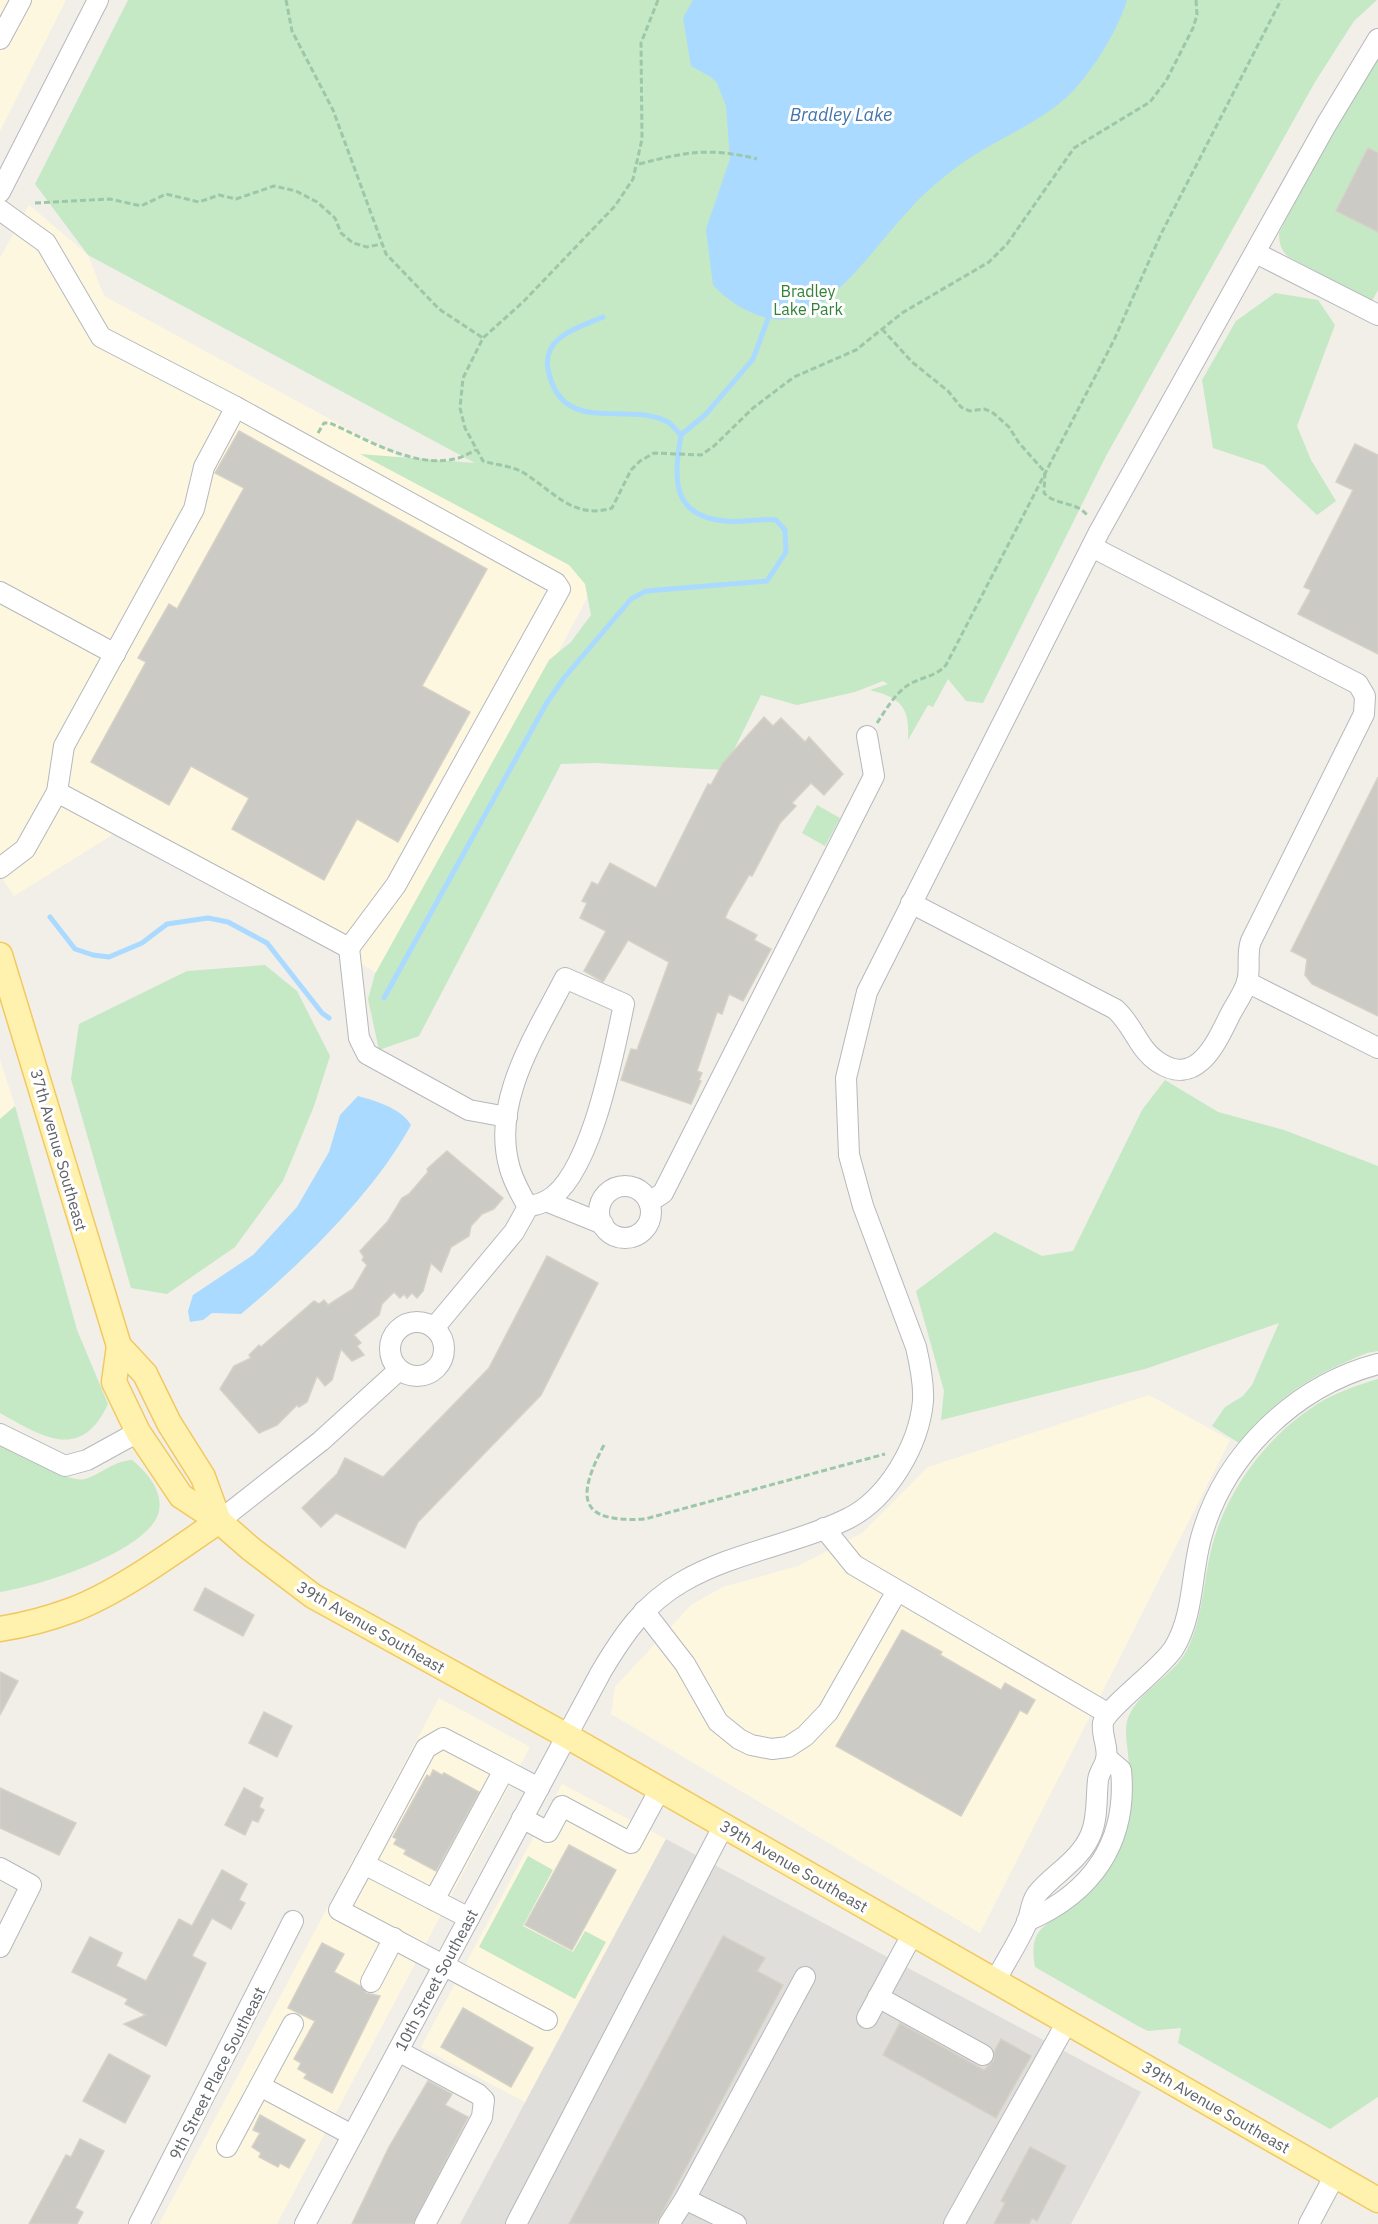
<svg xmlns="http://www.w3.org/2000/svg" width="1378" height="2224" font-family="'IBM Plex Sans',sans-serif">
	<rect width="100%" height="100%" fill="#f1efe8"/>
	<!-- commercial -->
	<g fill="#fef7e0">
		<path d="M0,0H66L0,131Z"/>
		<path d="M29,205L88,255L104,296L603,568L385,977L117,832L14,896L0,875V258Z"/>
		<path d="M0,1060L15,1106L0,1119Z"/>
		<path d="M1149,1395L1230,1440L980,1933L611,1714L615,1687L691,1605L723,1587L798,1566L862,1533L928,1467Z"/>
		<path d="M439,1698L530,1747L277,2224H159Z"/>
		<path d="M562,1784L666,1839L525,2102L421,2047Z"/>
	</g>
	<!-- industrial -->
	<path fill="#e0deda" d="M666,1839L1141,2092L1071,2224H460Z"/>
	<!-- green -->
	<g fill="#c5e8c5">
		<path d="M128,0H1377L1354,21L1315,82L1207,275L1106,456L983,703L966,701L948,679L933,707L928,705L908,740C910,707 901,698 870,690L888,684L883,681L855,692L797,705L761,695L724,770L595,763L561,764L419,1036L379,1050L368,999L375,974L549,660L571,642L591,615L585,584L569,565L360,454L475,463L88,255L35,184Z"/>
		<path d="M1378,57V153L1368,148L1336,211L1378,232V290L1372,301L1289,257C1281,251 1279,243 1279,233L1344,104Z"/>
		<path d="M1275,293L1318,300L1335,325L1297,426L1311,460L1336,501L1317,515L1264,465L1213,448L1202,380L1236,321Z"/>
		<path d="M817,805L840,818L825,846L802,833Z"/>
		<path d="M265,965L297,991L330,1056L314,1106L283,1181L235,1247L167,1294L131,1288L71,1079L79,1024L187,971Z"/>
		<path d="M1165,1080L1218,1112L1284,1130L1378,1166V1351L1367,1353C1308,1377 1281,1394 1239,1443L1212,1426L1225,1407L1243,1396L1252,1385L1279,1323L1145,1369L941,1420L944,1391L916,1291L995,1232L1042,1256L1073,1251L1142,1110Z"/>
		<path d="M15,1106L77,1330L108,1404C81,1462 43,1437 0,1413V1119Z"/>
		<path d="M1378,1379V2097L1330,2129L1178,2043L1181,2028L1148,2031L1138,2026L1035,1967C1028,1926 1046,1928 1070,1907C1087,1893 1104,1875 1115,1856C1132,1825 1131,1788 1128,1754C1127,1742 1124,1730 1128,1718C1139,1690 1173,1677 1187,1650C1205,1614 1203,1573 1215,1536C1232,1482 1272,1432 1319,1403C1337,1392 1358,1385 1378,1379Z"/>
		<path d="M0,1444C17,1453 69,1484 85,1479C102,1474 113,1461 132,1460C148,1473 168,1496 156,1519C136,1555 39,1586 0,1592Z"/>
		<path d="M528,1856L553,1870L523,1926L573,1952L585,1931L606,1942L575,1999L479,1947Z"/>
	</g>
	<!-- water -->
	<g fill="#aadaff">
		<path d="M693,0H1127C1118,29 1099,60 1080,83C1048,123 992,138 953,170C937,182 922,195 909,210C873,248 845,297 794,317C767,327 730,304 713,285L706,229L730,159L726,106L717,83L711,77L691,66L683,18Z"/>
		<path d="M358,1096C376,1101 401,1108 411,1125C374,1193 301,1264 241,1314L212,1313L203,1320L190,1322L188,1311L193,1295L253,1255L297,1207L329,1152L340,1115Z"/>
	</g>
	<g fill="none" stroke-linecap="round" stroke-linejoin="round">
		<!-- stream -->
		<g stroke="#aadaff" stroke-width="5">
			<path d="M681,435L706,414L753,359L768,319"/>
			<path d="M50,917L75,949L93,955L109,957L142,943L167,924L208,918L228,922L267,943L322,1013L329,1018"/>
			<path d="M384,998L546,704L564,678L631,599L646,591L767,581L786,552L785,530L776,520C759,518 742,523 725,521C670,516 674,477 681,435C677,431 672,425 668,422C627,400 561,438 548,369C542,336 580,327 603,317"/>
		</g>
	</g>
	<!-- building -->
	<g fill="#cccac5" stroke="#d6d1c6" stroke-width="1.5">
		<path d="M1368,148L1378,153V232L1336,211Z"/>
		<path d="M239,431L487,569L422,686L470,712L398,842L357,819L324,880L232,829L249,798L191,766L169,805L91,762L146,662L138,658L169,604L177,609L244,488L215,473Z"/>
		<path d="M1355,444L1378,455V654L1298,614L1311,590L1304,587L1353,490L1336,482Z"/>
		<path d="M764,717L773,726L781,718L805,742L809,737L843,774L824,795L811,783L792,803L796,806L780,823L752,876L749,875L729,909L725,918L757,935L754,940L771,949L743,1001L729,994L722,1014L717,1012L697,1071L702,1073L699,1080L701,1081L691,1104L621,1080L631,1049L637,1050L669,962L628,940L603,982L584,971L606,931L580,918L587,903L582,901L592,882L598,885L610,863L656,888L708,784L711,785L723,763Z"/>
		<path d="M1378,777V1016L1312,984L1305,975L1307,959L1291,951Z"/>
		<path d="M447,1151L503,1198L494,1209L482,1214L471,1226L469,1236L451,1247L441,1272L431,1263L423,1291L417,1298L412,1293L407,1298L404,1294L400,1298L394,1292L382,1304L379,1315L354,1335L361,1343L357,1346L364,1355L352,1361L341,1349L332,1380L325,1386L317,1376L307,1402L299,1407L297,1405L277,1425L259,1433L220,1389L234,1366L251,1358L249,1355L259,1345L261,1347L314,1301L319,1304L324,1300L328,1305L353,1289L367,1265L362,1260L364,1257L360,1251L388,1221L402,1198L409,1194L428,1172L427,1169Z"/>
		<path d="M547,1256L598,1283L541,1395L418,1522L405,1548L336,1513L321,1527L302,1508L337,1474L345,1458L383,1477L489,1368Z"/>
		<path d="M205,1588L254,1615L243,1636L194,1610Z"/>
		<path d="M902,1630L942,1652L940,1655L1001,1690L1005,1683L1035,1700L1027,1714L1020,1710L961,1816L836,1746Z"/>
		<path d="M0,1672L18,1681L0,1715Z"/>
		<path d="M264,1712L292,1726L277,1757L249,1743Z"/>
		<path d="M433,1770L442,1775L444,1773L479,1792L436,1871L404,1854L406,1850L394,1844L397,1839L393,1837L427,1775L430,1777Z"/>
		<path d="M0,1788L76,1823L59,1855L0,1828Z"/>
		<path d="M244,1788L263,1798L259,1807L264,1810L258,1822L252,1820L245,1835L225,1825Z"/>
		<path d="M569,1845L616,1870L572,1950L525,1925Z"/>
		<path d="M222,1870L247,1884L239,1900L245,1903L231,1929L212,1918L192,1956L206,1963L166,2046L124,2024L146,2015L125,2004L128,1999L72,1972L90,1937L122,1953L116,1966L146,1981L179,1919L192,1926Z"/>
		<path d="M723,1936L765,1958L757,1971L783,1985L656,2224H569Z"/>
		<path d="M322,1943L344,1954L334,1972L360,1986L366,1993L380,1996L332,2093L304,2078L307,2074L298,2069L301,2063L294,2059L315,2021L288,2008Z"/>
		<path d="M463,2008L533,2048L511,2087L441,2047Z"/>
		<path d="M900,2023L984,2070L994,2060V2052L1001,2039L1031,2056L996,2118L883,2055Z"/>
		<path d="M109,2054L150,2076L125,2123L83,2101Z"/>
		<path d="M428,2081L452,2094L445,2105L468,2117L413,2224H352L389,2147Z"/>
		<path d="M260,2115L305,2140L289,2168L280,2163L278,2167L259,2157L261,2153L252,2147L260,2133L253,2130Z"/>
		<path d="M80,2139L104,2151L75,2208L83,2212L77,2224H29L66,2155L71,2157Z"/>
		<path d="M1030,2147L1066,2166L1037,2221L1032,2218L1029,2224H994L1005,2203L1001,2201Z"/>
	</g>
	<g fill="none" stroke-linecap="round" stroke-linejoin="round">
		<defs>
			<g id="minor">
				<path d="M0,39L21,0"/>
				<path d="M0,192L98,0"/>
				<path d="M0,210L46,243L101,337L236,407L556,583L560,589L396,885L349,948L57,792"/>
				<path d="M1256,253L1378,315"/>
				<path d="M0,592L115,654"/>
				<path d="M0,868L25,849L57,792L64,746L194,509L204,467L236,407"/>
				<path d="M911,903L1115,1009C1133,1024 1138,1049 1158,1062C1197,1088 1216,1043 1230,1015C1235,1005 1244,993 1247,982C1251,968 1246,954 1251,941L1364,714L1365,696L1358,684L1092,547"/>
				<path d="M349,948L359,1038L367,1054L469,1110L507,1117"/>
				<path d="M1247,982L1378,1048"/>
				<circle cx="625" cy="1212" r="26"/>
				<path d="M546,1201L603,1224"/>
				<path d="M649,1202L663,1193L874,776L867,736"/>
				<circle cx="417" cy="1349" r="27"/>
				<path d="M434,1328L514,1232L528,1207C534,1205 540,1204 546,1201C591,1178 614,1051 624,1004L565,978C536,1035 490,1102 510,1169C514,1182 521,1195 528,1207"/>
				<path d="M0,1434L65,1466L87,1460L138,1432"/>
				<path d="M219,1521L321,1441L399,1370"/>
				<path d="M824,1528L854,1565L1107,1713"/>
				<path d="M644,1611L685,1664L718,1722L739,1739L751,1745L772,1749L788,1747L805,1736L828,1712L897,1591"/>
				<path d="M522,1818L548,1832L562,1806L631,1843L660,1789"/>
				<path d="M364,1864L339,1910L547,2020"/>
				<path d="M0,1868L31,1885L0,1947"/>
				<path d="M434,1900L504,1770"/>
				<path d="M469,1918L364,1864L426,1748L443,1738L539,1788"/>
				<path d="M1027,1921C1092,1893 1128,1842 1121,1770L1107,1758"/>
				<path d="M996,1980C1006,1960 1020,1940 1028,1920C1031,1911 1031,1902 1037,1894C1054,1873 1080,1861 1091,1834C1098,1817 1096,1798 1098,1780C1099,1772 1105,1766 1106,1759C1109,1748 1101,1735 1103,1723C1106,1708 1161,1669 1174,1648C1194,1615 1191,1574 1201,1538C1224,1454 1295,1386 1378,1364"/>
				<path d="M371,1982L394,1938"/>
				<path d="M878,1997L983,2055"/>
				<path d="M867,2018L913,1933"/>
				<path d="M398,2051L478,2094L484,2100L482,2117L425,2224"/>
				<path d="M260,2086L352,2135"/>
				<path d="M227,2147L293,2024"/>
				<path d="M139,2224L293,1921"/>
				<path d="M305,2224L601,1672C623,1635 644,1604 682,1582C733,1552 794,1545 847,1519C888,1499 919,1445 923,1401C924,1383 920,1364 916,1347L863,1206L849,1155L846,1078L867,992L1099,532L1326,125L1378,39"/>
				<path d="M516,2224L724,1825"/>
				<path d="M669,2224L685,2199"/>
				<path d="M736,2224L685,2199L805,1977"/>
				<path d="M954,2224L1067,2022"/>
				<path d="M1309,2224L1335,2175"/>
			</g>
			<g id="major">
				<path d="M0,955L119,1346L145,1374L169,1423L203,1477L219,1521"/>
				<path d="M119,1346L114,1382L138,1432L181,1496L219,1521L251,1549L313,1596L567,1736L1378,2200"/>
				<path d="M0,1629C25,1625 48,1619 72,1610C120,1592 176,1550 219,1521"/>
			</g>
		</defs>
		<!-- minor casing -->
		<use href="#minor" stroke="#b5b8bc" stroke-width="22"/>
		<!-- major casing -->
		<use href="#major" stroke="#f2c960" stroke-width="27"/>
		<!-- path -->
		<g stroke="#9cc7a9" stroke-width="3" stroke-dasharray="6 3" stroke-linecap="butt">
			<path d="M286,0L292,31L333,110L386,254L439,309L483,338"/>
			<path d="M658,0L641,43L642,139L633,179L615,206L524,301L483,338L463,378L460,408L465,428L483,461C496,465 513,466 524,473C554,492 574,520 612,508L631,470L640,461L654,453L701,455L714,446L753,408L794,377L856,350L902,313L989,262L1007,244L1074,148L1150,102L1166,81L1193,28L1197,15L1196,0"/>
			<path d="M639,164C686,152 709,147 757,159"/>
			<path d="M35,203L110,199L141,206L166,194L199,202L219,195L236,199L274,186L296,191L317,202L335,218L341,233L353,243L367,247L382,244"/>
			<path d="M882,329L912,362L948,391L961,407L970,411L984,409L992,412L1009,427L1019,443L1045,472L1044,493C1056,506 1076,501 1087,515"/>
			<path d="M318,433L324,423H330C366,439 413,468 454,459C462,458 469,453 476,450"/>
			<path d="M877,723C885,711 893,697 904,688C917,677 935,678 946,665L1114,340L1161,234L1281,0"/>
			<path d="M604,1445C576,1498 578,1523 645,1519L885,1454"/>
		</g>
		<!-- minor -->
		<use href="#minor" stroke="#fff" stroke-width="20"/>
		<!-- major -->
		<use href="#major" stroke="#fff2af" stroke-width="24"/>
	</g>
	<g text-anchor="middle" stroke-width="6" stroke-linejoin="round" paint-order="stroke">
		<!-- park labels -->
		<g font-size="16" fill="#348238" stroke="#fff">
			<text x="808" y="297">Bradley<tspan x="808" dy="18">Lake Park</tspan></text>
		</g>
		<!-- street labels -->
		<g font-size="16" fill="#5f6368" stroke="#fff">
			<text transform="translate(59 1150) rotate(74)" y="6">37th Avenue Southeast</text>
			<text transform="translate(371 1627) rotate(30)" y="6">39th Avenue Southeast</text>
			<text transform="translate(794 1866) rotate(30)" y="6">39th Avenue Southeast</text>
			<text transform="translate(436 1980) rotate(-62)" y="6">10th Street Southeast</text>
			<text transform="translate(217 2073) rotate(-63)" y="6">9th Street Place Southeast</text>
			<text transform="translate(1216 2107) rotate(30)" y="6">39th Avenue Southeast</text>
		</g>
		<!-- water labels -->
		<g font-size="18" font-style="italic" fill="#4174aa" stroke="#fff">
			<text x="841" y="121">Bradley Lake</text>
		</g>
	</g>
</svg>
